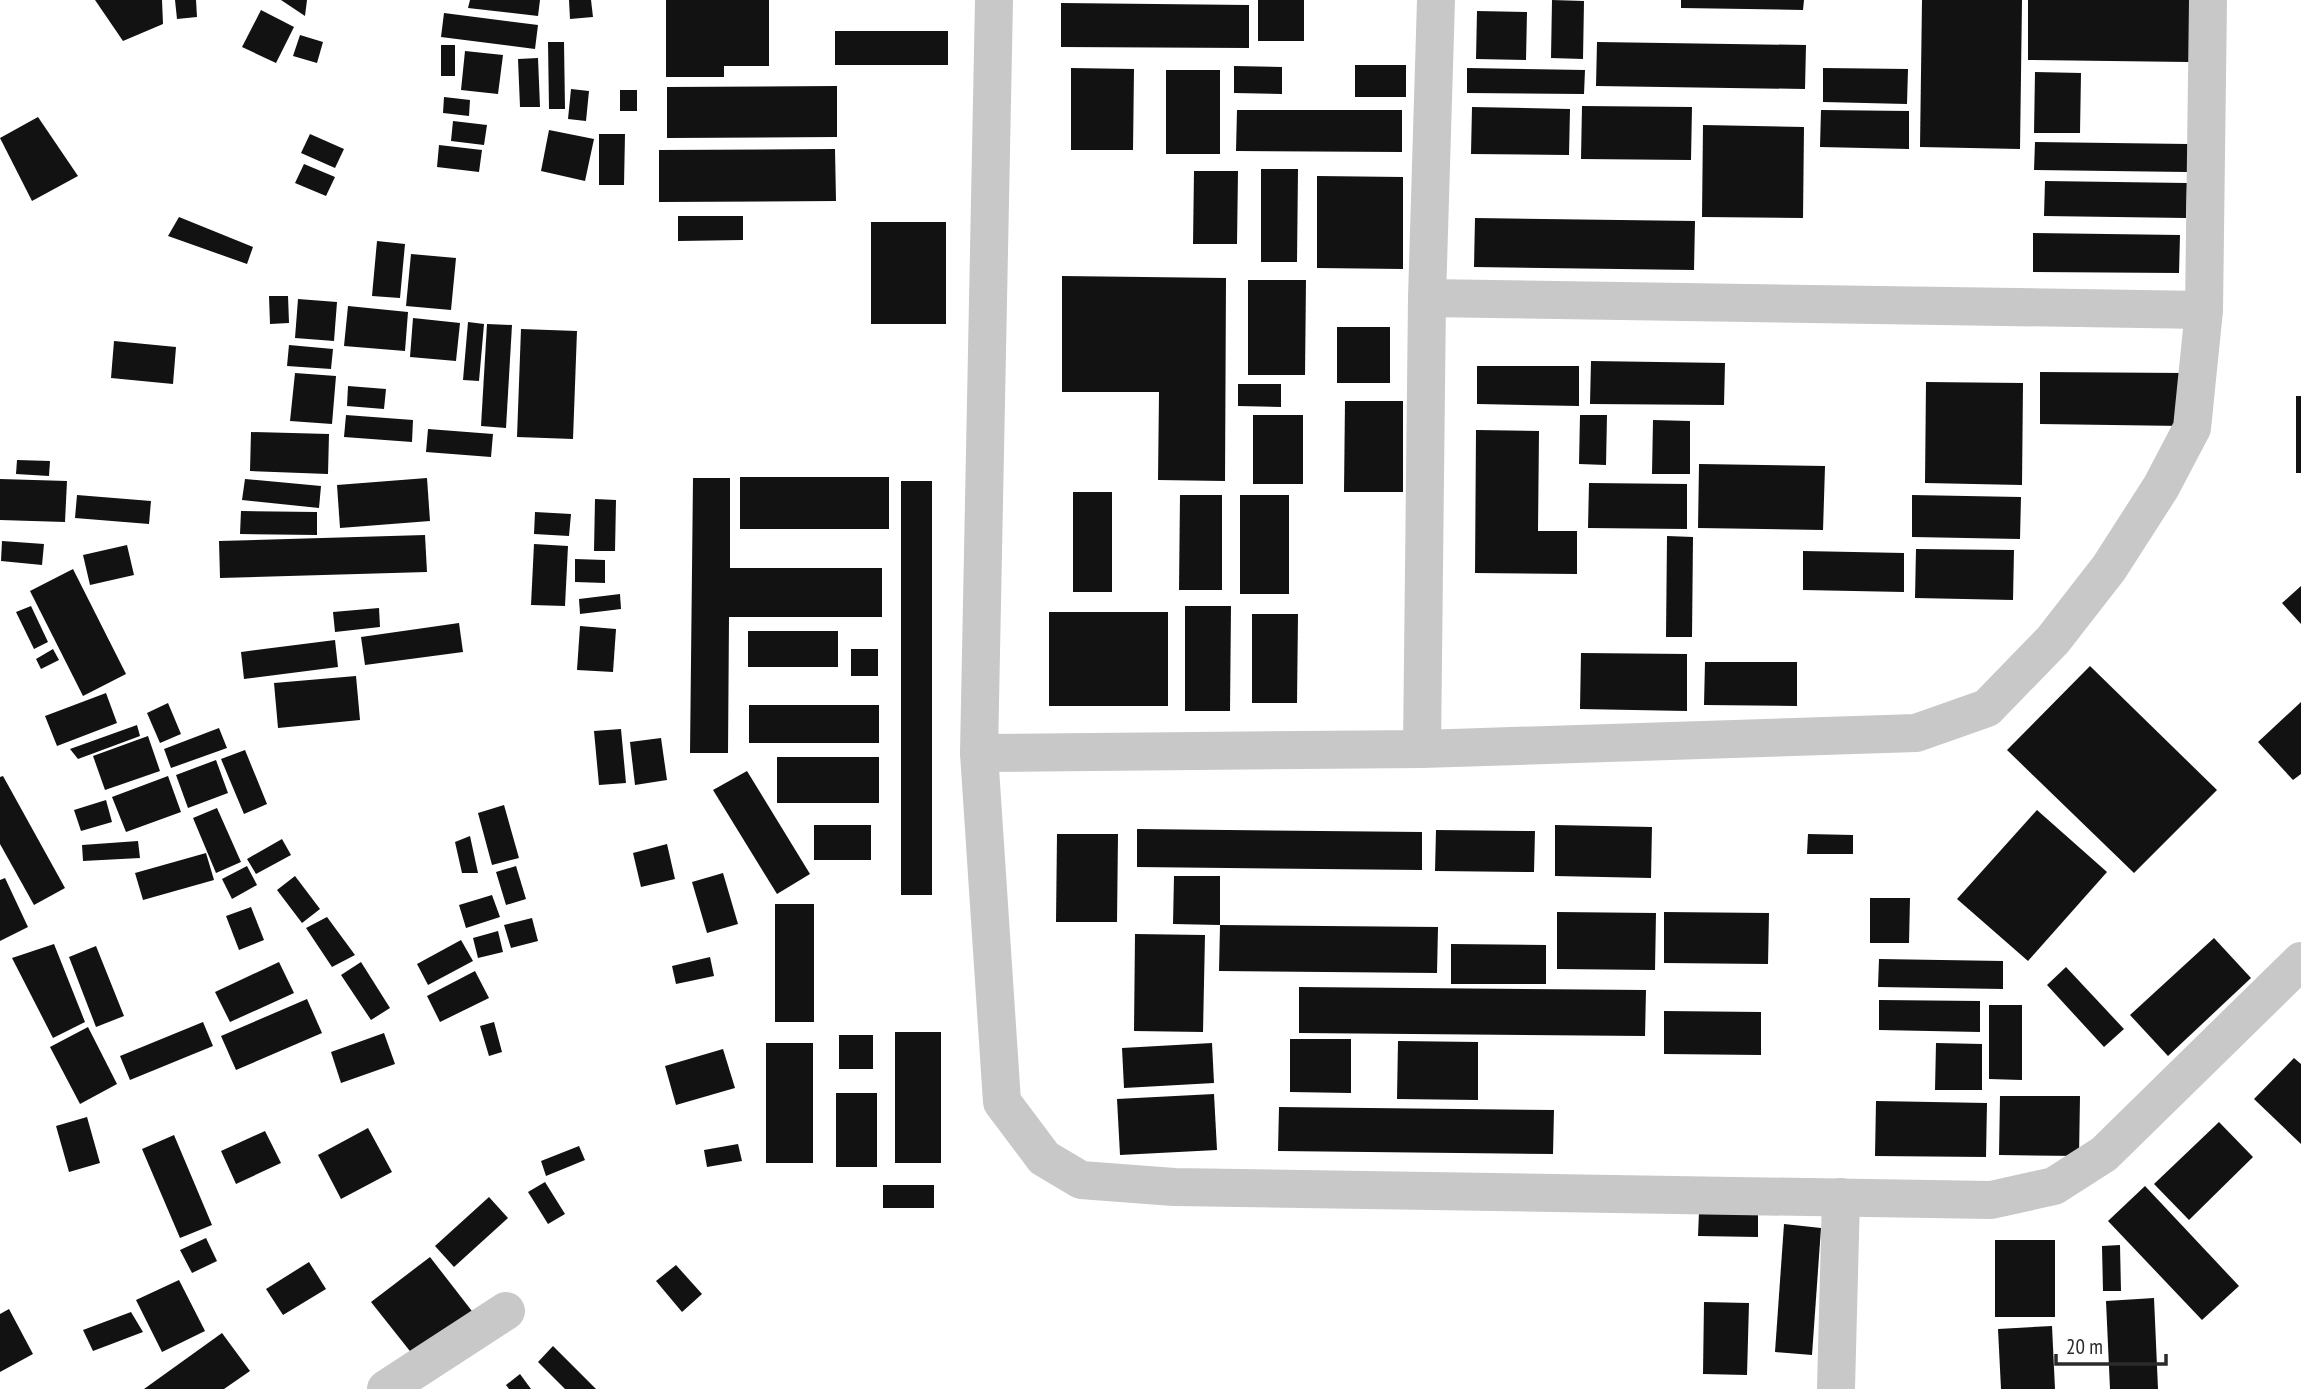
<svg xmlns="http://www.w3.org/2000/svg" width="2301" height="1389" font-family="'PT Sans Narrow',sans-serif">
	<rect width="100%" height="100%" fill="#fff"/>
	<!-- building -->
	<g fill="#121212">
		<path d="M95,0H162L163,24L123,41Z"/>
		<path d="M175,0H196L197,17L177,19Z"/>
		<path d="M281,0H307L305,16Z"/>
		<path d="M470,0H540L538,16L468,8Z"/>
		<path d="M569,0H591L593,17L570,19Z"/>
		<path d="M666,0H769V66H724V77H666Z"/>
		<rect x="1258" y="0" width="46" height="41"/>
		<path d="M1552,0L1584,1L1583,59L1551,58Z"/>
		<path d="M1681,0H1804L1803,10L1681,8Z"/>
		<path d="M1922,0H2022L2020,149L1920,147Z"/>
		<path d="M2028,0H2190L2189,62L2028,60Z"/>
		<path d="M1061,3L1249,5V48L1061,47Z"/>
		<path d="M261,10L294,27L276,63L242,47Z"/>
		<path d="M1477,11L1527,12L1526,60L1476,59Z"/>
		<path d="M444,13L538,25L535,49L441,37Z"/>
		<rect x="835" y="31" width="113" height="34"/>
		<path d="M300,35L323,42L317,63L293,56Z"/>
		<path d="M548,42H564L565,109H549Z"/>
		<path d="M1597,42L1806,45L1805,89L1596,86Z"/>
		<rect x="441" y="45" width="14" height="31"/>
		<path d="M465,51L503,55L498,94L461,90Z"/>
		<path d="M538,58L540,107H520L518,59Z"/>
		<rect x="1355" y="65" width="51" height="32"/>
		<path d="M1234,66L1282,67V94L1234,93Z"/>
		<path d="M1071,68L1134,69L1133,150H1071Z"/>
		<path d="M1467,68L1585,70L1584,94L1467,93Z"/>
		<path d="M1823,68L1908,69L1907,104L1823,102Z"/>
		<rect x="1166" y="70" width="54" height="84"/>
		<path d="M2035,72L2081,73L2080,133H2034Z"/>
		<path d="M837,86V137L667,138V87Z"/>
		<path d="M571,89L589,91L586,121L568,119Z"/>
		<rect x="620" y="90" width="17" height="21"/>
		<path d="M444,97L470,100L469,116L443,113Z"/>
		<path d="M1582,106L1692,107L1691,160L1581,159Z"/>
		<path d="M1472,107L1570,109L1569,155L1471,154Z"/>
		<path d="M1237,110H1402V152L1236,151Z"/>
		<path d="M1821,110L1909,111V149L1820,147Z"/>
		<path d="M38,117L78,176L32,201L0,138Z"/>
		<path d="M453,121L487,125L484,145L451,141Z"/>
		<path d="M1703,125L1804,127L1803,218L1702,217Z"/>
		<path d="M549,130L594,139L585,181L541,171Z"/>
		<path d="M310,134L344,149L335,168L301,153Z"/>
		<path d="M599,134H625L624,185H599Z"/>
		<path d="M2035,142L2188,144L2187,172L2034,170Z"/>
		<path d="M439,145L482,150L479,172L437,167Z"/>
		<path d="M835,149L836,201L659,202V150Z"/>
		<path d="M304,164L335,177L326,196L295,183Z"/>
		<path d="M1261,169H1298L1297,262H1261Z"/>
		<path d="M1194,171H1238L1237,244H1193Z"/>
		<path d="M1317,176L1403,177V269L1317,268Z"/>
		<path d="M2045,181L2187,183L2186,218L2044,216Z"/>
		<path d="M678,216H743V240L678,241Z"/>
		<path d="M179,217L253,247L247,264L168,236Z"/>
		<path d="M1475,218L1695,221L1694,270L1474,267Z"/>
		<rect x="871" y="222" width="75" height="102"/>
		<path d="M2033,233L2180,235L2179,273L2033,272Z"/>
		<path d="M377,241L405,244L400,298L372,296Z"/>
		<path d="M411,254L456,258L451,310L406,306Z"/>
		<path d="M1062,276L1226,278L1225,481L1158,480L1159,392H1062Z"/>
		<path d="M1248,280H1306L1305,375H1248Z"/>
		<path d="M269,296H288L289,323L270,324Z"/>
		<path d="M298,299L337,302L334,341L295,338Z"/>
		<path d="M348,306L408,312L405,351L344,346Z"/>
		<path d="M413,318L460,323L456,361L410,357Z"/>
		<path d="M468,322L484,324L479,381L463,380Z"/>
		<path d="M487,324L512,325L506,428L481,426Z"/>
		<rect x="1337" y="327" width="53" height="56"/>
		<path d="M521,329L577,331L573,439L517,437Z"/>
		<path d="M114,341L176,347L173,384L111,378Z"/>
		<path d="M289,345L333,349L331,369L287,366Z"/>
		<path d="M1591,361L1725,363L1724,405L1590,404Z"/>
		<path d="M1477,366H1579V406L1477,404Z"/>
		<path d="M2040,372L2184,373L2183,426L2040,424Z"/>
		<path d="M295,373L336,376L332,424L290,421Z"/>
		<path d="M1926,382L2023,383L2022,485L1925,483Z"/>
		<path d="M1238,384H1281V407L1238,406Z"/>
		<path d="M348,386L386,389L384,409L347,406Z"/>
		<rect x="2296" y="396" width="5" height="77"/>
		<path d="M1345,401H1403V492H1344Z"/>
		<path d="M346,415L413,420L412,442L344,437Z"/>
		<rect x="1253" y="415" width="50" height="69"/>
		<path d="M1580,415H1607L1606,465L1579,464Z"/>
		<path d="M1653,420L1690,421V474H1652Z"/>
		<path d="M428,429L493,434L491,457L426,452Z"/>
		<path d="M1476,430L1539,431L1538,531H1577V574L1475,573Z"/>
		<path d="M251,432L329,434L328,474L250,471Z"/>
		<path d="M17,460L50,461L49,476L16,474Z"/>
		<path d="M1699,464L1825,466L1823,530L1698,528Z"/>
		<rect x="740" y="477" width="149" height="52"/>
		<path d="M427,478L430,521L340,528L337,485Z"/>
		<path d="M693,478H730V568H882V617H729L728,753H690Z"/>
		<path d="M0,479L67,481L65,522L0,520Z"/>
		<path d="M245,479L321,486L319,508L242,500Z"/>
		<rect x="901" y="481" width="31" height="414"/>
		<path d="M1589,483L1687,484V529L1588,528Z"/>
		<rect x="1073" y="492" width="39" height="100"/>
		<path d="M77,495L151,501L149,524L75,518Z"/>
		<path d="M1180,495H1222V590H1179Z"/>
		<rect x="1240" y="495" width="49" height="99"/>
		<path d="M1912,495L2021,497L2020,539L1912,537Z"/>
		<path d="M595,499L616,500L615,551H594Z"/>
		<path d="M241,511L317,512V535L240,534Z"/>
		<path d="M535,512L571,514L569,536L534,534Z"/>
		<path d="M425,535L427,572L220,578L219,541Z"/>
		<path d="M1667,536L1693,537L1692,637H1666Z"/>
		<path d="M2,541L44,544L42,565L1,561Z"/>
		<path d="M534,544L568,546L565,606L531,605Z"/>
		<path d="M127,545L134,575L90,585L83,555Z"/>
		<path d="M1916,549L2014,550L2013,600L1915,598Z"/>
		<path d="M1803,551L1904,553V592L1803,590Z"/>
		<path d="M575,559L605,560V583L575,582Z"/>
		<path d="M73,569L126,674L83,696L30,591Z"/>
		<path d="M2301,586V624L2282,603Z"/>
		<path d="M620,594L621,609L580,614L579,599Z"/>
		<path d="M31,606L48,642L34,649L16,612Z"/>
		<path d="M1185,606H1231L1230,711H1185Z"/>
		<path d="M379,608L380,627L335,632L333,612Z"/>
		<rect x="1049" y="612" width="119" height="94"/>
		<path d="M1252,614H1298L1297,703H1252Z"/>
		<path d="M459,623L463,652L365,665L361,637Z"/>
		<path d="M580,626L616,629L613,672L577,670Z"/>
		<rect x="748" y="631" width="90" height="36"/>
		<path d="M335,640L338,667L244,679L241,652Z"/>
		<path d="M53,649L59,660L41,669L36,659Z"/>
		<rect x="851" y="649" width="27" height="27"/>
		<path d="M1581,653L1687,654V711L1580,709Z"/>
		<path d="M1705,662H1797V706L1704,705Z"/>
		<path d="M2090,666L2217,790L2134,873L2007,750Z"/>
		<path d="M356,676L360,720L278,728L274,683Z"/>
		<path d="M106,693L117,723L57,746L45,716Z"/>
		<path d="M2301,702V774L2293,780L2258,742Z"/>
		<path d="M168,703L181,734L160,743L147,713Z"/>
		<rect x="749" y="705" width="130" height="38"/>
		<path d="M137,725L140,736L78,759L70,749Z"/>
		<path d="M219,728L227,748L171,768L164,749Z"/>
		<path d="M621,729L626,783L599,785L594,731Z"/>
		<path d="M148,736L160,771L105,790L93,756Z"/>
		<path d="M661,738L667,780L635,785L630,742Z"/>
		<path d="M245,750L267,804L244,814L221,759Z"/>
		<rect x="777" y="757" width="102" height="46"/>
		<path d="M216,760L228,793L188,808L176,775Z"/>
		<path d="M747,771L810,874L777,894L713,790Z"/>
		<path d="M3,776L65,888L34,905L0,844V777Z"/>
		<path d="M168,776L181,812L126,832L112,797Z"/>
		<path d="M106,800L112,822L81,831L74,810Z"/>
		<path d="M504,805L519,858L492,865L478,813Z"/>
		<path d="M217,808L241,862L216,873L193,818Z"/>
		<path d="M2037,810L2107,872L2028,961L1957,899Z"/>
		<rect x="814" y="825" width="57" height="35"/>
		<path d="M1555,825L1652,827L1651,878L1555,876Z"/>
		<path d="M1137,829L1422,832V870L1137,867Z"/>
		<path d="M1436,830L1535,831L1534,872L1435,871Z"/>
		<path d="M1057,834H1118L1117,922H1056Z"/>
		<path d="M1808,834L1853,835V854H1807Z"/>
		<path d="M470,836L478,873H462L455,842Z"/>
		<path d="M282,839L291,855L256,874L247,859Z"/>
		<path d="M138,841L140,858L83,861L82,845Z"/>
		<path d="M667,844L675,879L641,887L633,853Z"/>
		<path d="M206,853L214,880L143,900L135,873Z"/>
		<path d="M247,866L257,885L232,899L222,879Z"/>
		<path d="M516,866L526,899L506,905L496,872Z"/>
		<path d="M723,873L738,924L707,933L692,882Z"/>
		<path d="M295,876L320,909L302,923L277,890Z"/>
		<path d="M1174,876H1220V925L1173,924Z"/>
		<path d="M5,878L28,927L0,941V880Z"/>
		<path d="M492,895L500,917L466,928L459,905Z"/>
		<path d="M1870,898H1910L1909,943H1870Z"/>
		<rect x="775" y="904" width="39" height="118"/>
		<path d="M251,907L264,940L239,950L226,916Z"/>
		<path d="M1557,912L1656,913L1655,970L1557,969Z"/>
		<path d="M1664,912L1769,913L1768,964L1664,963Z"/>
		<path d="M327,917L355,955L332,967L306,928Z"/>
		<path d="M532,918L538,941L511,948L504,925Z"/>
		<path d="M1220,925L1438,927L1437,973L1219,971Z"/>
		<path d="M498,931L503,952L478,958L473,938Z"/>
		<path d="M1135,934L1205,935L1203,1032L1134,1031Z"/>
		<path d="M2214,938L2251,978L2168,1056L2130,1015Z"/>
		<path d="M461,940L473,961L428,985L417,964Z"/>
		<path d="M54,944L85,1022L53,1038L12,958Z"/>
		<path d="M1451,944L1546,945V984H1451Z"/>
		<path d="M96,946L124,1016L96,1027L69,957Z"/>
		<path d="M710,957L714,976L676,984L672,966Z"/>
		<path d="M1879,959L2003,961V989L1878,987Z"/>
		<path d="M279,962L294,993L230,1022L215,992Z"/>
		<path d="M361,962L390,1008L371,1020L341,975Z"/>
		<path d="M2066,967L2124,1029L2104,1047L2047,985Z"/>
		<path d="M475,971L489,998L440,1022L427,996Z"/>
		<path d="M1299,987L1646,990L1645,1036L1299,1033Z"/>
		<path d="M307,999L322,1033L236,1070L221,1036Z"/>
		<path d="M1879,1000L1980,1001V1032L1879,1030Z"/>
		<path d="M1989,1005H2022V1080L1989,1079Z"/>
		<path d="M1664,1011L1761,1012V1055L1664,1054Z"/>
		<path d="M203,1022L213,1046L130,1080L120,1056Z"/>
		<path d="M494,1022L502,1052L489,1056L480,1026Z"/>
		<path d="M88,1027L117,1084L80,1104L50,1047Z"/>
		<rect x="895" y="1032" width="46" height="131"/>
		<path d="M384,1033L395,1064L341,1083L331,1052Z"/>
		<rect x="839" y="1035" width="34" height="34"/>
		<path d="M1290,1039H1351V1093L1290,1092Z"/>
		<path d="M1398,1041L1478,1042V1100L1397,1099Z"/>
		<rect x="766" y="1043" width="47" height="120"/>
		<path d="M1212,1043L1214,1083L1124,1088L1122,1048Z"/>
		<path d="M1936,1043L1982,1044V1090H1935Z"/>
		<path d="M723,1049L735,1088L676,1105L665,1066Z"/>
		<path d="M2294,1058L2301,1064V1144L2254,1099Z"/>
		<rect x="836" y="1093" width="41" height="74"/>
		<path d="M1214,1094L1217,1150L1120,1155L1117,1099Z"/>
		<path d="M2000,1096H2080L2079,1156L1999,1155Z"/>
		<path d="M1876,1101L1987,1103L1986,1157L1875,1156Z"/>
		<path d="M1279,1107L1554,1110L1553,1154L1278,1151Z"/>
		<path d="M87,1117L100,1163L69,1172L56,1126Z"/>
		<path d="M2219,1122L2253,1157L2189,1220L2154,1184Z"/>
		<path d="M368,1128L392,1172L341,1199L318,1155Z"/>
		<path d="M265,1131L281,1163L236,1184L221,1151Z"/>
		<path d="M174,1135L212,1225L180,1238L142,1149Z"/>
		<path d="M738,1144L742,1161L707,1167L704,1150Z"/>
		<path d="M579,1146L585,1160L546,1176L541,1161Z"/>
		<path d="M545,1182L565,1214L548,1224L528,1192Z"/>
		<rect x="883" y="1185" width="51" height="23"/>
		<path d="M2145,1186L2239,1286L2202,1320L2108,1221Z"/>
		<path d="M489,1197L508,1218L454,1267L435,1246Z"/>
		<path d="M1699,1212H1758V1237L1698,1236Z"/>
		<path d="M1784,1224L1821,1228L1812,1355L1775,1352Z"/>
		<path d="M206,1238L217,1261L192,1273L180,1250Z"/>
		<rect x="1995" y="1240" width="60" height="77"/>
		<path d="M2120,1245L2121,1291H2103L2102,1246Z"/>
		<path d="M430,1257L475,1315L417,1360L371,1302Z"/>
		<path d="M309,1262L326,1289L283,1315L266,1289Z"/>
		<path d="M676,1265L702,1294L682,1312L656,1281Z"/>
		<path d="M179,1280L205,1331L162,1352L136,1300Z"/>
		<path d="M2154,1298L2158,1389H2110L2106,1301Z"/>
		<path d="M1704,1302L1749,1303L1747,1375L1703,1374Z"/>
		<path d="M9,1309L33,1354L0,1372V1314Z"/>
		<path d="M131,1312L143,1332L93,1351L83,1330Z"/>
		<path d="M2052,1326L2055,1389H2001L1998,1329Z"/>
		<path d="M222,1333L250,1371L224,1389H144Z"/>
		<path d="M553,1346L596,1389H565L538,1362Z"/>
		<path d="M520,1374L531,1389H509L506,1385Z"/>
	</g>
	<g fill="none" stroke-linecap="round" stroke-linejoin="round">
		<!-- street -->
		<g stroke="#c8c8c8" stroke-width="38">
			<path d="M994,0L979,753L1002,1102L1044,1158L1081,1180L1174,1187L1991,1200L2054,1186L2104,1154L2301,961"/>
			<path d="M1427,298L2204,310"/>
			<path d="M1422,749L1427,298L1436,0"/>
			<path d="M979,753L1422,749L1916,733L1987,708L2053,640L2109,568L2161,487L2192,428L2204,310L2208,0"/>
			<path d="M386,1389L506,1311"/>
			<path d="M1836,1389L1841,1197"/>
		</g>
	</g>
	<!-- scale -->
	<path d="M2056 1354v10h110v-10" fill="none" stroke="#2b2b2b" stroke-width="3.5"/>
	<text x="2066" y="1354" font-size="21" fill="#2b2b2b" stroke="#ffffff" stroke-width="5" paint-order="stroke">20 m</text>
</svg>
